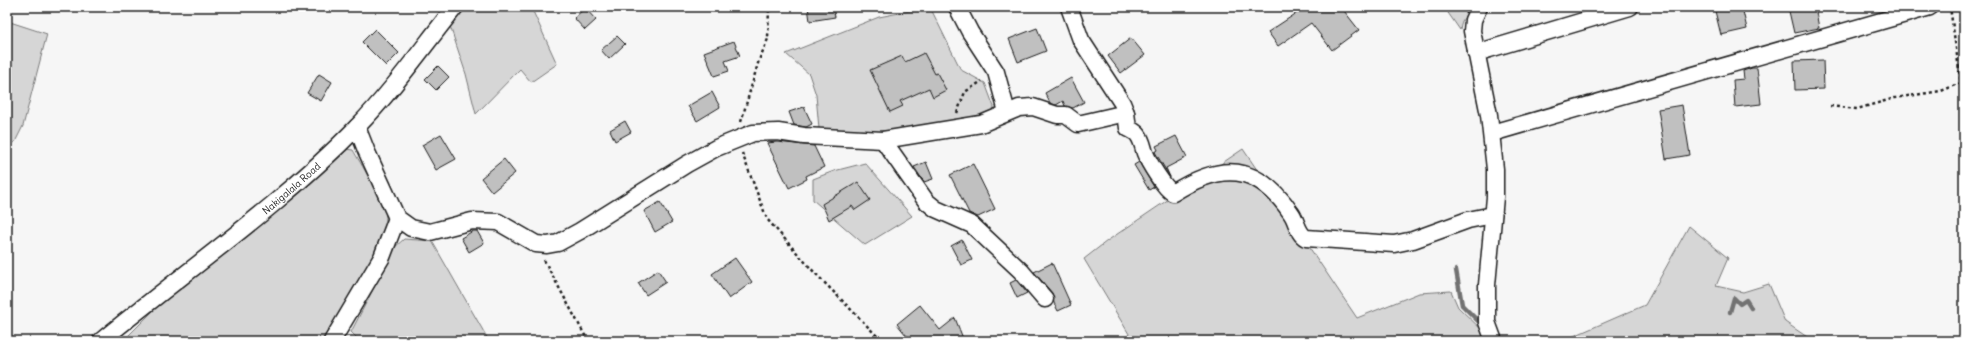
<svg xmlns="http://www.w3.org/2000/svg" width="1971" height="348" font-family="Delius,sans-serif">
	<rect width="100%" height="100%" fill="#f6f6f6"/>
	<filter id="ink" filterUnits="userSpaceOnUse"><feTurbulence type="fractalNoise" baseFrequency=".025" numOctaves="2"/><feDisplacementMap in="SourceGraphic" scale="8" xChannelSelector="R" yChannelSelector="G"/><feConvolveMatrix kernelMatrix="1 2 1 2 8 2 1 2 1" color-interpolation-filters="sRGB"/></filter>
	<g filter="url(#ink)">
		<!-- green -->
		<g fill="#d6d6d6" stroke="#797979">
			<path d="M465,7H531L557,64L531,82L520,69L476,114L466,74L450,26Z"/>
			<path d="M930,7L961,70L985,83L994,107V117L942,129L820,140L816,95L809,74L786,54L879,17Z"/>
			<path d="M1444,7H1472L1462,21L1460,30Z"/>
			<path d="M7,21L47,34L23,126L15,142L7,146Z"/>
			<path d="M345,149L353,150C359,161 383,199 385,209C393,252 348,306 326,341H123L176,288Z"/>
			<path d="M1243,149L1357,318L1419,293L1451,291L1458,307L1485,333L1488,341H1124L1129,334L1084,259L1107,241Z"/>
			<path d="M865,163L912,216L865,245L813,200V179L834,171Z"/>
			<path d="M1689,226L1728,258L1716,286L1743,292L1769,284L1785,322L1813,341H1549L1567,339L1645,305Z"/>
			<path d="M404,239L432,241L489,341H360L351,332L395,247Z"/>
		</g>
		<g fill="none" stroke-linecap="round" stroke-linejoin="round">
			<!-- stream -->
			<g stroke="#727272" stroke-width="4.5">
				<path d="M1456,270L1462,305L1482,325"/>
				<path d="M1730,312L1734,298L1740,304L1746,300L1751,308"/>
			</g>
		</g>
		<!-- building -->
		<g fill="#c0c0c0" stroke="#1c1c1c">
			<path d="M808,7H833L835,17L810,21Z"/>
			<path d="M1306,7H1341L1359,30L1332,50L1311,23L1278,46L1268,32Z"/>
			<path d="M1714,7H1742L1747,29L1721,35Z"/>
			<path d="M1788,7H1815L1819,28L1794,33Z"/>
			<path d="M585,8L596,20L585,30L574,18Z"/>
			<path d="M1037,28L1046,51L1018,62L1009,39Z"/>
			<path d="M375,29L399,53L386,66L362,42Z"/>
			<path d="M617,36L625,44L609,59L601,50Z"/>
			<path d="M1131,38L1145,55L1121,73L1108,56Z"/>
			<path d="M734,41L740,56L725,61L729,71L714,76L704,52Z"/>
			<path d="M924,53L935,74L937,73L946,90L933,97L929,88L900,101L903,106L890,112L870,70L902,56L905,62Z"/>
			<path d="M1823,60L1824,89L1795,90L1794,61Z"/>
			<path d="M438,66L449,77L436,90L425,79Z"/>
			<path d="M1752,68H1757L1761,104L1735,107L1733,80L1744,79L1743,71Z"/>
			<path d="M319,74L332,82L321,101L307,93Z"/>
			<path d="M1071,78L1084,102L1073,108L1065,106L1063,101L1056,105L1050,103L1045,93Z"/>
			<path d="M712,92L720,107L697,121L688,106Z"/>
			<path d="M1682,105L1690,155L1666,159L1658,109Z"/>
			<path d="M804,107L812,124L806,127L794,125L789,112Z"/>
			<path d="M625,121L631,132L615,141L610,130Z"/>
			<path d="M441,134L456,159L436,170L422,145Z"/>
			<path d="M1176,136L1187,157L1166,168L1170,177L1155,152L1158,150L1156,146Z"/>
			<path d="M777,142L814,146L824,167L806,176L807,179L789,188L767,143Z"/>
			<path d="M504,159L515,173L492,192L481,178Z"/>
			<path d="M926,162L933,179L924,182L914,167Z"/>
			<path d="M1139,162L1154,187L1149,190L1134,165Z"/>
			<path d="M973,164L995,209L978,217L969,213L950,175Z"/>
			<path d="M858,182L870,200L855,210L852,206L829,220L822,204Z"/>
			<path d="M660,202L672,222L655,232L644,211Z"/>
			<path d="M473,231H477L484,243L469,252L461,238Z"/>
			<path d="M962,240L972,260L961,265L951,246Z"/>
			<path d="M735,258L752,282L729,299L712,274Z"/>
			<path d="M1052,263L1071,305L1058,311L1054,303L1052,293L1034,272Z"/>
			<path d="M658,270L666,282L646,295L638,283Z"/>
			<path d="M1016,280L1027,293L1017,298L1010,283Z"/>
			<path d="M920,305L940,330L955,318L964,341H911L897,324Z"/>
		</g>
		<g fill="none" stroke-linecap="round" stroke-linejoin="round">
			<defs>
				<g id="minor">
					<path d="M957,7L970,32L996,72L1007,112"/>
					<path d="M1069,7L1081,40L1122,103L1126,113"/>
					<path d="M1479,7L1473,20L1472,31L1489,115L1495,169V197L1487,285V322L1494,341"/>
					<path d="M1476,53L1630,7"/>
					<path d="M357,127L366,150L397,218L411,228L430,232L472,221L498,222L536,244L547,245L558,243L580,231L687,164L716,148L753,133L778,132L804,136L883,140L981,124L1019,108L1033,107L1057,115H1066L1078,124L1126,113L1128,128C1131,130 1136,132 1138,135C1142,140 1143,147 1145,153C1149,163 1164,188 1173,193C1221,162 1257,163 1291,213C1297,221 1297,233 1306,238L1394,244L1413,240L1468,220L1493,215"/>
					<path d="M1492,133L1930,7"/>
					<path d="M883,140L926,201L936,209L972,225L1021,271L1045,299"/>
					<path id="s1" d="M101,341C187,270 279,207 357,127C393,90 423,47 455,7"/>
					<path d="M332,341L382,257L397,218"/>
				</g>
			</defs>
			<!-- minor casing -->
			<use href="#minor" stroke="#1c1c1c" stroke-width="19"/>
			<!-- path -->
			<g stroke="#1c1c1c" stroke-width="2.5" stroke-dasharray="3 3" stroke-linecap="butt">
				<path d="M1830,106L1857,109L1895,98L1941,91L1961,83L1950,7"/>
				<path d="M957,113L965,92L982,81"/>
				<path d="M741,122L759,60L768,39L769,7"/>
				<path d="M742,153L767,219L814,272L882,341"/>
				<path d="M544,260L588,341"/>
			</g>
			<!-- minor -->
			<use href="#minor" stroke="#fff" stroke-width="16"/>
		</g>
	</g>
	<g text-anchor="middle" stroke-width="3" stroke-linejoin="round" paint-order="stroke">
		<!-- street labels -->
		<g font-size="10" fill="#1c1c1c" stroke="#fff">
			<text dy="4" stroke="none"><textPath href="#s1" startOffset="244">Nakigalala Road</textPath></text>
		</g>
	</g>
	<!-- margin -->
	<rect width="1971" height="348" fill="none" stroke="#fff" stroke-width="24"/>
	<rect x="12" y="12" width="1947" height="324" fill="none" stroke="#1c1c1c" stroke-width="1.5" filter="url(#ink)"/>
</svg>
